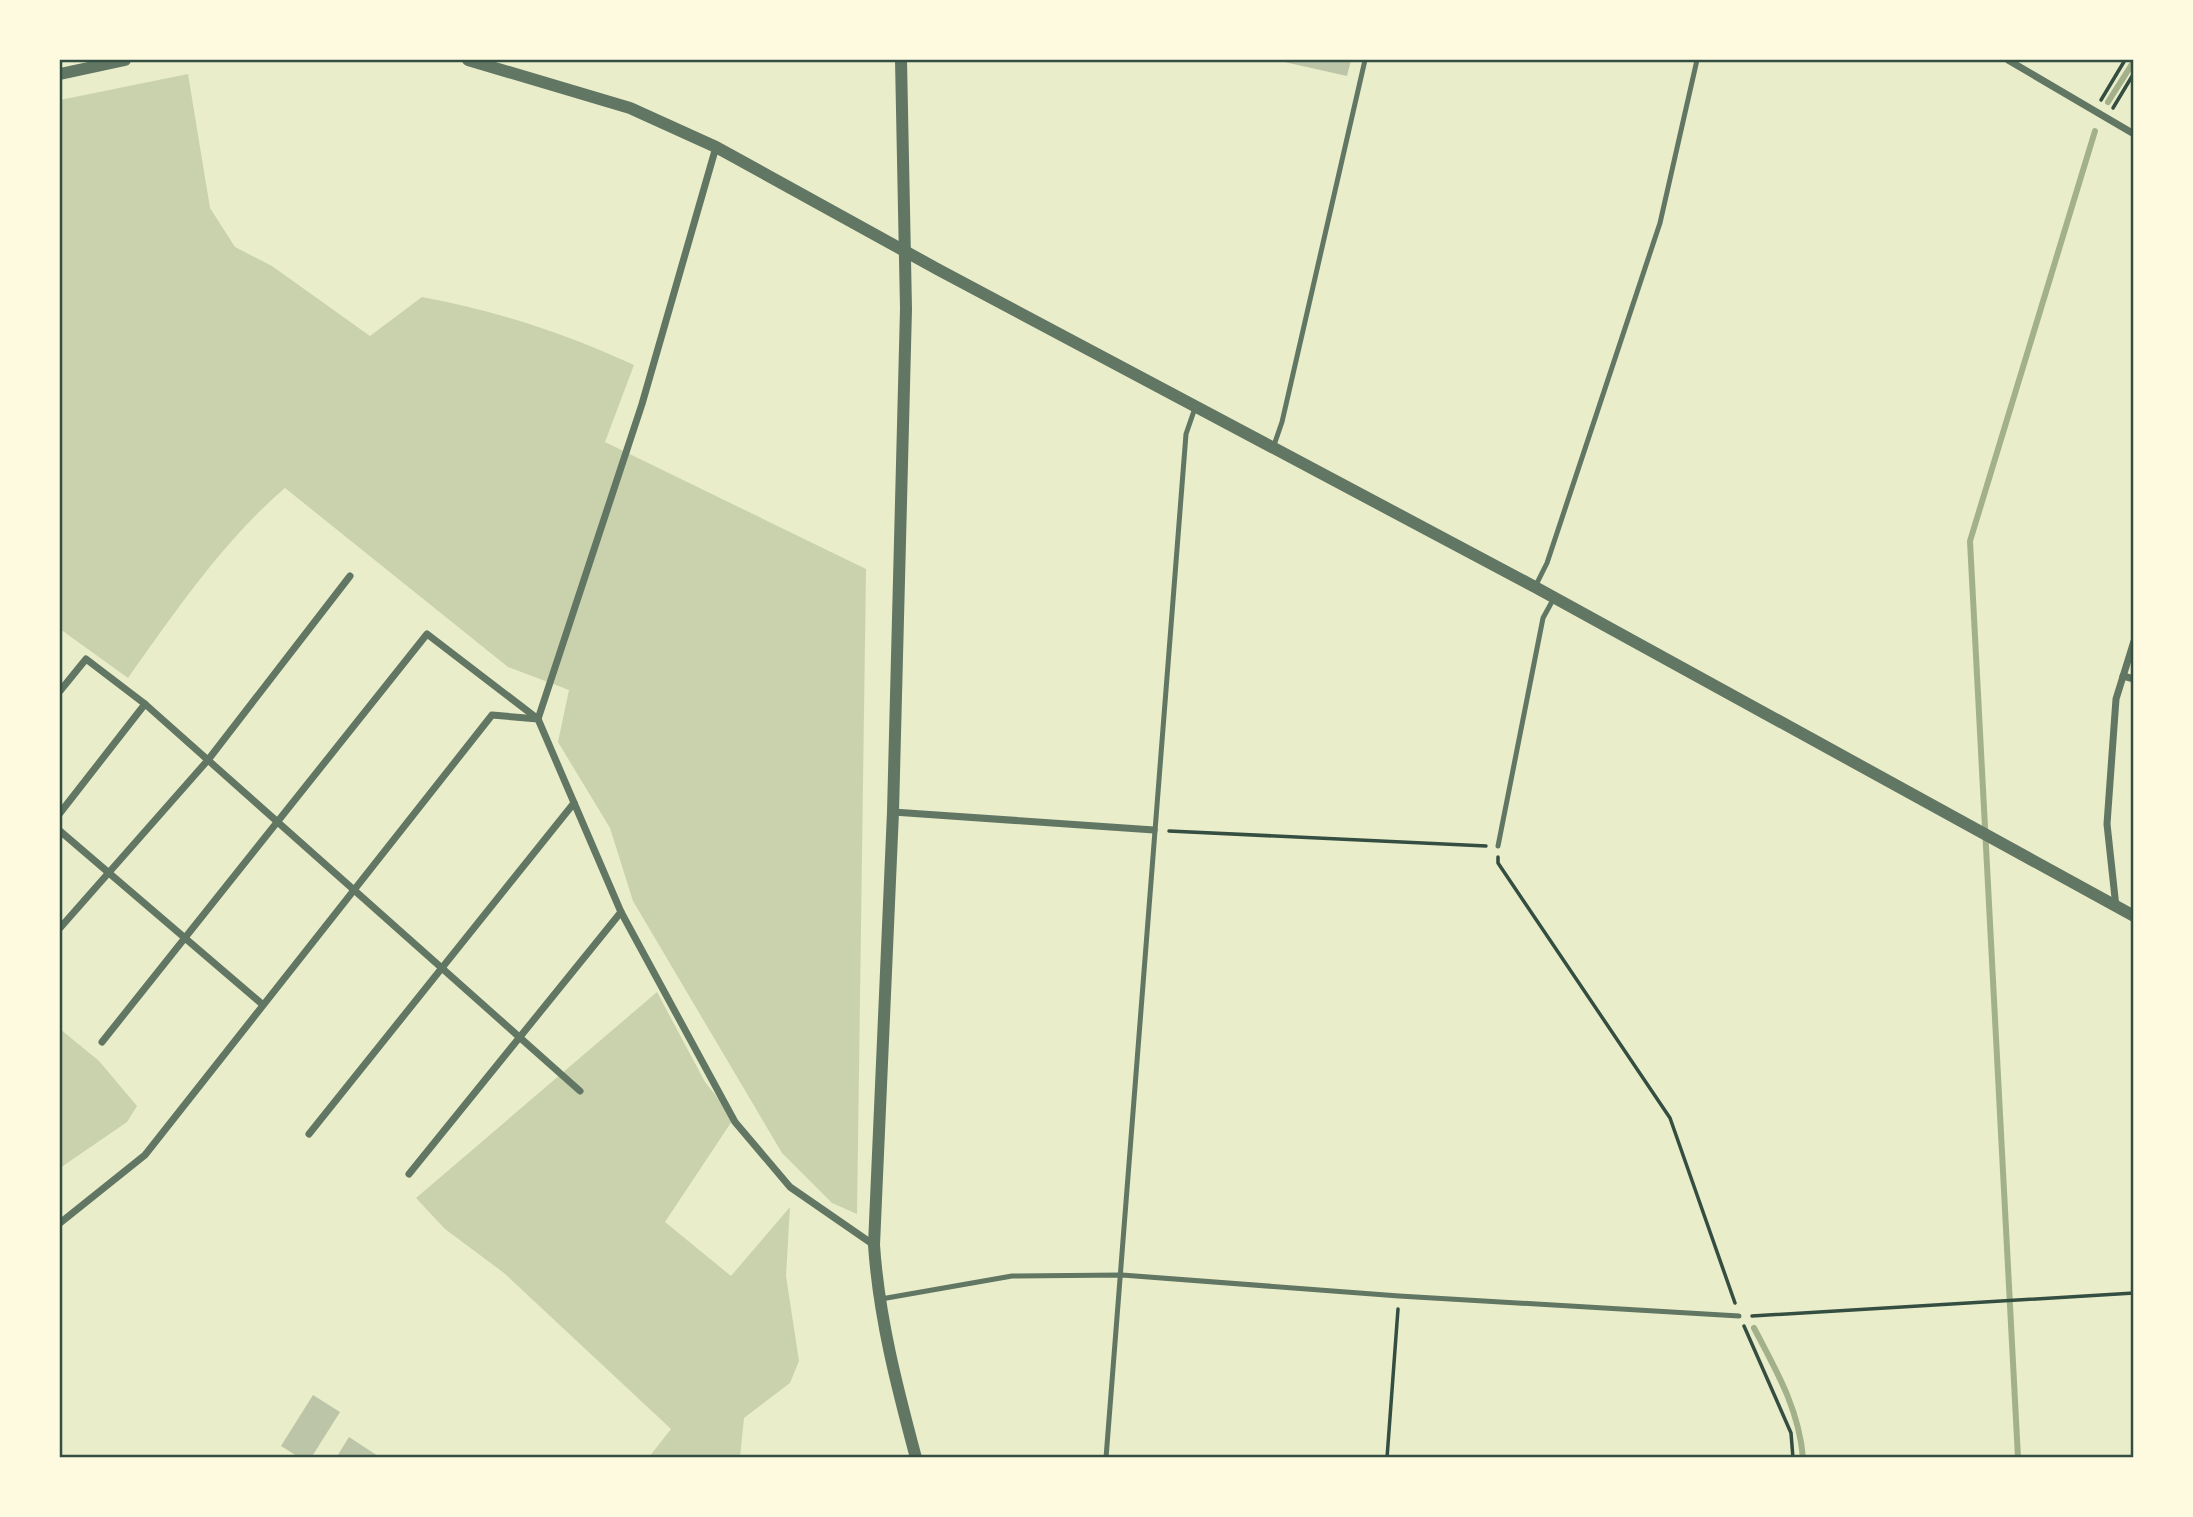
<svg xmlns="http://www.w3.org/2000/svg" width="2193" height="1517" font-family="'Alegreya Sans',sans-serif">
	<rect width="100%" height="100%" fill="#e9edc9"/>
	<!-- green -->
	<g fill="#cad2ad">
		<path d="M188,74L210,208L235,247L272,266L370,336L422,297C497,311 565,333 634,365L605,442L866,569L857,1214L832,1203L782,1153L633,901L610,828L558,742L569,690L508,667L285,488C223,541 175,612 128,678L60,629V100Z"/>
		<path d="M657,992L705,1082L734,1118L665,1222L731,1276L790,1207L786,1276L799,1361L790,1383L744,1418L740,1457H649L671,1429L504,1273L445,1229L416,1198Z"/>
		<path d="M60,1029L99,1061L137,1106L127,1122L60,1168Z"/>
	</g>
	<g fill="none" stroke-linecap="round" stroke-linejoin="round">
		<!-- stream -->
		<g stroke="#a3b18a" stroke-width="6">
			<path d="M2108,102L2134,61"/>
			<path d="M1754,1328C1776,1370 1799,1409 1803,1458"/>
			<path d="M2018,1458L1970,541L2095,131"/>
		</g>
	</g>
	<!-- building -->
	<g fill="#bcc5a7">
		<path d="M1280,61V60H1351L1347,76Z"/>
		<path d="M313,1395L340,1412L311,1458H300L281,1446Z"/>
		<path d="M349,1437L381,1458H336Z"/>
	</g>
	<g fill="none" stroke-linecap="round" stroke-linejoin="round">
		<!-- path -->
		<g stroke="#344e41" stroke-width="3.5">
			<path d="M2101,100L2125,60"/>
			<path d="M2113,108L2134,73"/>
			<path d="M1169,831L1486,846"/>
			<path d="M1498,857V863L1670,1118L1735,1303"/>
			<path d="M1752,1316L2134,1293"/>
			<path d="M1744,1326L1791,1433L1793,1458"/>
			<path d="M1387,1458L1398,1309"/>
		</g>
		<!-- service -->
		<g stroke="#617663" stroke-width="5">
			<path d="M1273,448L1282,422L1365,60"/>
			<path d="M1535,587L1547,563L1660,223L1697,60"/>
			<path d="M1498,846L1543,618L1554,598"/>
			<path d="M881,1299L1012,1276L1122,1275L1399,1296L1739,1316"/>
			<path d="M1106,1458L1186,434L1195,408"/>
		</g>
		<!-- minor -->
		<g stroke="#617663" stroke-width="7">
			<path d="M2008,60L2134,134"/>
			<path d="M2123,676L2134,679"/>
			<path d="M60,691L86,659L145,704L580,1091"/>
			<path d="M538,719L642,404L716,147"/>
			<path d="M893,812L1154,830"/>
			<path d="M60,813L145,704"/>
			<path d="M60,831L262,1004"/>
			<path d="M2116,907L2107,824L2116,699L2134,641"/>
			<path d="M60,928L208,760L350,576"/>
			<path d="M102,1042L427,634L538,719L621,912L735,1122L790,1187L874,1245"/>
			<path d="M309,1134L574,803"/>
			<path d="M409,1174L621,912"/>
			<path d="M60,1223L145,1155L492,715L538,719"/>
		</g>
		<!-- tertiary -->
		<g stroke="#617663" stroke-width="12">
			<path d="M468,60L630,108L716,147L939,270L1535,587L2134,916"/>
			<path d="M901,60L906,309L893,812L874,1245C879,1318 897,1387 916,1458"/>
			<path d="M60,74L125,60"/>
		</g>
	</g>
	<!-- border -->
	<rect width="2193" height="1517" fill="none" stroke="#fefae0" stroke-width="122"/>
	<rect x="61" y="61" width="2071" height="1395" fill="none" stroke="#344e41" stroke-width="2.5"/>
</svg>
